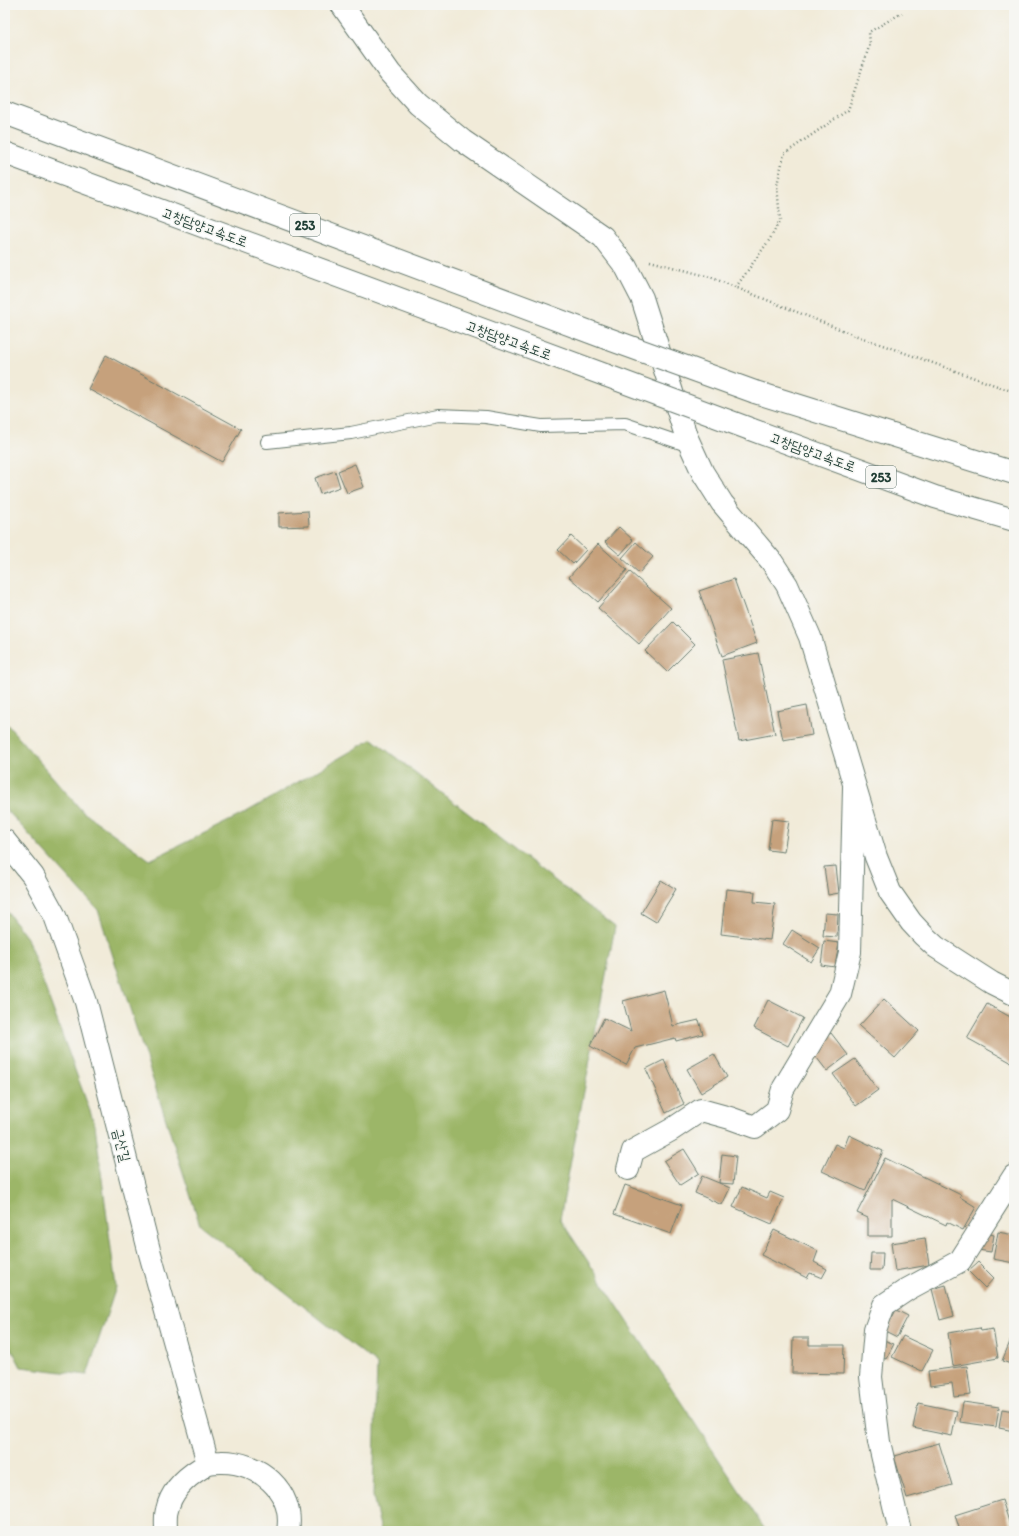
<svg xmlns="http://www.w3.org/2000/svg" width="1019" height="1536" font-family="Itim,'Poor Story',sans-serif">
	<rect width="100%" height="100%" fill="#f6f6f2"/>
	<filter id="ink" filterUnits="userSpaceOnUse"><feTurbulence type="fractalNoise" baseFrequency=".025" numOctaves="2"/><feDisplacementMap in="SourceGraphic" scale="8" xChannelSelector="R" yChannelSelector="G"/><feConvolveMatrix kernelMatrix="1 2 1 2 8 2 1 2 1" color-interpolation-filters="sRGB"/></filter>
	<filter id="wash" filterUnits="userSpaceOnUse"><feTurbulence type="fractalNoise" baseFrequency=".012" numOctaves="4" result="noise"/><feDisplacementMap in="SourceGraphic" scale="16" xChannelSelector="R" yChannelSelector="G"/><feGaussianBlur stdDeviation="0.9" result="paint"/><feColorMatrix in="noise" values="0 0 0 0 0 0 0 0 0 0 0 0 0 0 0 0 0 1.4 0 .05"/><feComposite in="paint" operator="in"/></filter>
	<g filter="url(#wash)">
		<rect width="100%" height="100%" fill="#f1ebd9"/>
		<!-- forest -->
		<g fill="#9cb667" stroke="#5e7a4e">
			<path d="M5,722L83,812L150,860L243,814L372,739L615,927L560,1219L766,1531H381L373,1496L377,1364L200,1225L98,910L5,808Z"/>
			<path d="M5,909L27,938L95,1125L116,1287L87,1375L21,1367L5,1336Z"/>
		</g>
		<g id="blocks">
			<!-- building -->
			<g fill="#c6a17c">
				<path d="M106,355L241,429L222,462L88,389Z"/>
				<path d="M355,464L364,487L347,493L338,471Z"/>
				<path d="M335,471L340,487L320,494L315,478Z"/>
				<path d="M308,511L309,526L279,527V513Z"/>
				<path d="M619,527L633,540L620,555L605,542Z"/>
				<path d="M571,536L586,550L573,564L558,550Z"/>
				<path d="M636,542L653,557L639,573L622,558Z"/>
				<path d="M598,544L627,570L598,602L569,577Z"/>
				<path d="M630,572L671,608L639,644L598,608Z"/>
				<path d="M734,579L757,643L722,656L699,591Z"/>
				<path d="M673,622L695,644L667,672L645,651Z"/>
				<path d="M758,653L775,734L739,741L722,660Z"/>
				<path d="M807,705L812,735L783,740L777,711Z"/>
				<path d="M772,819L789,821L784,852L768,850Z"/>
				<path d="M836,866L839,893L828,895L824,867Z"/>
				<path d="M661,880L676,889L656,922L641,913Z"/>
				<path d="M726,889L755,892L754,902L775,904L770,940L721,934Z"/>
				<path d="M825,913L838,914L837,937L823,936Z"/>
				<path d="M792,930L820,948L811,962L783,944Z"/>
				<path d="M824,941L839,943L835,967L821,965Z"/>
				<path d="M664,990L673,1026L699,1020L703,1034L676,1041L675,1038L635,1048L626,1065L590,1046L604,1018L631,1031L623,1001Z"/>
				<path d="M884,999L919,1031L895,1058L859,1026Z"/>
				<path d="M768,1000L803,1018L788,1046L754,1028Z"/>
				<path d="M987,1004L1014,1019V1064L967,1038Z"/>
				<path d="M831,1033L848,1055L827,1071L810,1049Z"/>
				<path d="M714,1054L727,1077L701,1093L687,1069Z"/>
				<path d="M855,1059L878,1090L856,1106L833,1074Z"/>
				<path d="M664,1060L684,1104L666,1113L646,1069Z"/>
				<path d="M849,1135L883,1151L865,1191L822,1171L835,1144L844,1148Z"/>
				<path d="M684,1149L699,1173L680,1185L664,1161Z"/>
				<path d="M722,1154L736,1156L733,1184L719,1183L730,1188L722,1205L695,1193L702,1176L719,1183Z"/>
				<path d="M885,1158L961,1195L960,1197L976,1207L963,1230L947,1222L946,1225L892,1199V1236H868V1218L857,1213Z"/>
				<path d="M625,1185L682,1205L671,1234L614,1214Z"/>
				<path d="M742,1187L767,1198L770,1192L784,1198L772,1224L733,1207Z"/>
				<path d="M774,1230L818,1251L814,1262L827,1269L822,1278L810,1273L807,1278L761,1255Z"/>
				<path d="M981,1232L994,1235L991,1252L978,1250Z"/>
				<path d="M998,1232L1014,1235V1263L993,1259Z"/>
				<path d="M925,1238L929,1265L895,1271L891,1243Z"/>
				<path d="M871,1253H883L882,1270H870Z"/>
				<path d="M978,1262L994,1278L985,1288L968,1271Z"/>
				<path d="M946,1285L954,1316L940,1320L932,1289Z"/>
				<path d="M896,1310L908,1316L897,1337L885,1331Z"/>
				<path d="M980,1328L981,1331L993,1329L998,1358L953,1366L948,1333Z"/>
				<path d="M903,1336L933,1350L922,1371L892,1357Z"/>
				<path d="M1012,1337L1014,1338V1365L1002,1361Z"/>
				<path d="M793,1338H809V1345H844L843,1374L792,1373Z"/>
				<path d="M884,1340L894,1344L886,1359L877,1355Z"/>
				<path d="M967,1366L971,1395L954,1397L952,1383L930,1386L928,1371Z"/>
				<path d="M963,1402L999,1407L996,1427L960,1422Z"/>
				<path d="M918,1403L957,1411L952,1436L913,1428Z"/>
				<path d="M1002,1409L1014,1411V1431L999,1428Z"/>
				<path d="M939,1443L952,1485L907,1498L894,1456Z"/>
				<path d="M1002,1500L1012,1531H960L955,1515Z"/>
			</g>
		</g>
	</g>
	<g filter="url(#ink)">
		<use href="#blocks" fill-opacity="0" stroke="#687a6e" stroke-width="1"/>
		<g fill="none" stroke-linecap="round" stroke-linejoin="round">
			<defs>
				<path id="service" d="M267,442L351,433L438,415L486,417L541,426L625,424L690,446"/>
				<g id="minor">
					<path d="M628,1169L633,1151L671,1130L701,1110L730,1118L755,1127L777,1110L783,1089L840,994L850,952L854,788"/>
					<path d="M900,1531L879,1442L871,1377L875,1330L884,1305L908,1289L960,1261L1014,1176"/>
				</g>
				<g id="tertiary">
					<path d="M342,5L390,73L418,104L463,141L603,237L626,267L642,298L686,436L703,473L722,503L772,562L787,585L810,637L876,857L890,892L911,922L924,936L936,947L992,983L1014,994"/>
					<path d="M5,841L33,876L55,916L86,1002L149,1250L208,1463"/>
					<path d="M166,1531C166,1524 165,1516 167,1510C171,1491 185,1478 201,1468C203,1466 206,1464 208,1463C212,1462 217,1462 221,1462C258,1461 295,1491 288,1531"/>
				</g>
				<g id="motorway">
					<path d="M5,113L606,338"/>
					<path d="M5,153L605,375"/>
					<path d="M755,392L1014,473"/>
					<path d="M750,429L935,497L1014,520"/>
				</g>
			</defs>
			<!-- service casing -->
			<use href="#service" stroke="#687a6e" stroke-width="14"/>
			<!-- minor casing -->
			<use href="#minor" stroke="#687a6e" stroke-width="24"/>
			<!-- tertiary casing -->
			<use href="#tertiary" stroke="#687a6e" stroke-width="24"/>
			<!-- motorway casing -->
			<use href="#motorway" stroke="#687a6e" stroke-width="24"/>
			<!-- path -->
			<g stroke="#687a6e" stroke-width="2.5" stroke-dasharray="1 3" stroke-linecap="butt">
				<path d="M650,261L710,277L849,333L1014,392"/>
				<path d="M736,287L770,239L780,220L777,185L784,154L848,110L870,44L869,32L902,13"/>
			</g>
			<!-- service -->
			<use href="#service" stroke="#fff" stroke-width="12"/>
			<!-- minor -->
			<use href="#minor" stroke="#fff" stroke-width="22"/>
			<!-- tertiary -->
			<use href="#tertiary" stroke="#fff" stroke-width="22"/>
			<!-- motorway -->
			<use href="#motorway" stroke="#fff" stroke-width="22"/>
			<defs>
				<g id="motorway-bridge">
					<path d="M606,338L755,392"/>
					<path d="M605,375L750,429"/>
				</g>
			</defs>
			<!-- motorway-bridge casing -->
			<use href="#motorway-bridge" stroke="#687a6e" stroke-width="24" stroke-linecap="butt"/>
			<!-- motorway-bridge -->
			<use href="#motorway-bridge" stroke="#fff" stroke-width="22"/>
		</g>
	</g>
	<g text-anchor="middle" stroke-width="3" stroke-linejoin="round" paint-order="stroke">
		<!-- shield labels -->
		<g fill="#f6f6f2" stroke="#60746d" stroke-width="1">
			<rect x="290" y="214" width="30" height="22" rx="3"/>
			<rect x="866" y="466" width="30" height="22" rx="3"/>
		</g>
		<g font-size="13" font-weight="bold" fill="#1f3d34">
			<text x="305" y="230">253</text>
			<text x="881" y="482">253</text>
		</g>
		<!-- street labels -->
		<g font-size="14" fill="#1f3d34" stroke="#f6f6f2">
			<text transform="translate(205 227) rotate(20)" y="5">고창담양고속도로</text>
			<text transform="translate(509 340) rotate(20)" y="5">고창담양고속도로</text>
			<text transform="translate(813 452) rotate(20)" y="5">고창담양고속도로</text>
			<text transform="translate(122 1145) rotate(76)" y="5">금산길</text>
		</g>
	</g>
	<!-- margin -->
	<rect width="1019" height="1536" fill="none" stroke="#f6f6f2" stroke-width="20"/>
</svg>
